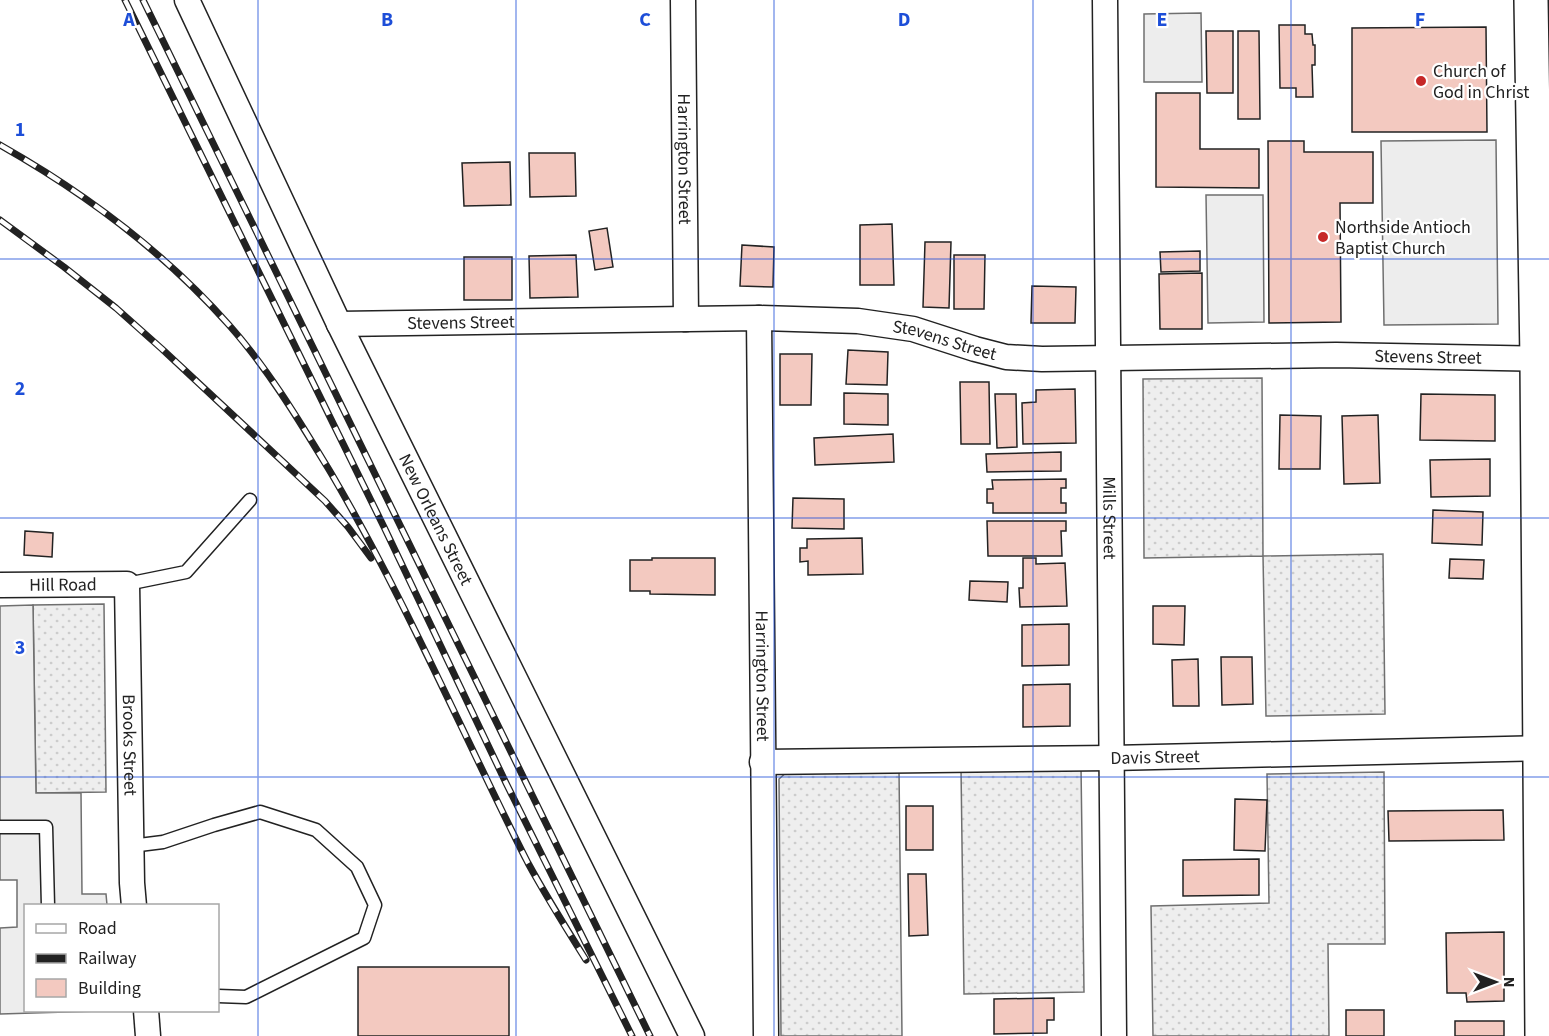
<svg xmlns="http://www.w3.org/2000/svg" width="1549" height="1036" font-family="'Source Sans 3',sans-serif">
	<defs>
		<pattern id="grass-dots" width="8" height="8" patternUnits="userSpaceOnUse" patternTransform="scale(1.5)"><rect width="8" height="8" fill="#eee"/><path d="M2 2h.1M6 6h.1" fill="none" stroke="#ccc" stroke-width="1.8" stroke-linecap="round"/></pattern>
	</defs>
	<rect width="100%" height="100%" fill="#fff"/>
	<!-- grass -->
	<g fill="url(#grass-dots)" stroke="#6f6f6f" stroke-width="1.5">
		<path d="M1262,378L1263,556L1383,554L1385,714L1266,716L1263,556L1144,558L1143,379Z"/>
		<path d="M104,604L106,792L36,793L33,605Z"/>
		<path d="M1081,766L1084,992L964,994L961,768Z"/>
		<path d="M899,770L902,1036H781L779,779L788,771Z"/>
		<path d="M1384,772L1385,944H1328L1329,1036H1153L1151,906L1269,903L1267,774Z"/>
	</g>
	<!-- parking -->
	<g fill="#ededed" stroke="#6f6f6f" stroke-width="1.5">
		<path d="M1201,13L1202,82H1144V14Z"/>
		<path d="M1496,140L1498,324L1384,325L1381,141Z"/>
		<path d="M1206,195H1263L1264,322L1208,323Z"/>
		<path d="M33,605L36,793H81L82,894H106L107,905L26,906V1010L100,1011L0,1014V928L17,927V880H0V606Z"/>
	</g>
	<!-- building -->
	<g fill="#f3c9c0" stroke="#222" stroke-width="1.5">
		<path d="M1279,25H1305V34H1312L1313,45H1315V65H1312L1313,97H1296V88H1280Z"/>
		<path d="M1486,27L1487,132H1352V28Z"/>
		<path d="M1206,31H1233V93H1207Z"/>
		<path d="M1238,31H1259L1260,119H1238Z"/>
		<path d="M1156,93H1200V149H1259V188L1156,187Z"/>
		<path d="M1268,141H1304V152H1373V203H1340L1341,322L1269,323Z"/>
		<path d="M529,153H575L576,196L530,197Z"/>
		<path d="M510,162L511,205L464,206L462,163Z"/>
		<path d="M892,224L894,285H860V225Z"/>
		<path d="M607,228L613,267L595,270L589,231Z"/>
		<path d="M925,242H951L949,308L923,307Z"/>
		<path d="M742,245L774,247L773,287L740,286Z"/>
		<path d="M1200,251V271L1161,272L1160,252Z"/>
		<path d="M576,255L578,297L530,298L529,256Z"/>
		<path d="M954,255H985L984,309H954Z"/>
		<rect x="464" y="257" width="48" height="43"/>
		<path d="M1202,273V329H1160L1159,274Z"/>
		<path d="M1032,286L1076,287L1075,323H1031Z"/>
		<path d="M848,350L888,352L887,385L846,384Z"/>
		<path d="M780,354H812L811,405H780Z"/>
		<path d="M960,382H989L990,444H961Z"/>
		<path d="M1075,389L1076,443L1023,444L1022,403L1036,402V390Z"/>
		<path d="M844,393L888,394V425L844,424Z"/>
		<path d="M995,394H1016L1017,447L997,448Z"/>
		<path d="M1421,394L1495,395V441L1420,440Z"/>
		<path d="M1280,415L1321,416L1320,469H1279Z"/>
		<path d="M1378,415L1380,483L1344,484L1342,416Z"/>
		<path d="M893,434L894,462L815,465L814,438Z"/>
		<path d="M1061,452V471L987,472L986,454Z"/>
		<path d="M1490,459V496L1431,497L1430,460Z"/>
		<path d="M1066,479V488H1061V503H1066V513H993V503H987V489H993L992,480Z"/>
		<path d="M793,498L844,499V529L792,528Z"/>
		<path d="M1433,510L1483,512L1482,545L1432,543Z"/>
		<path d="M987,521H1066V531H1061L1062,556H988Z"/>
		<path d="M25,531L53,533L52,557L24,555Z"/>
		<path d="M862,538L863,574L808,575V561L800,562V548H807V539Z"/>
		<path d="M652,558H715V595L650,594V591H630V560H652Z"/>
		<path d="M1023,558H1036V564L1065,563L1067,606L1020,607L1019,588H1023Z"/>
		<path d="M1450,559L1484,560L1483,579L1449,578Z"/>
		<path d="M970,581L1008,582L1007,602L969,600Z"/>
		<path d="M1153,606H1185L1184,645L1153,644Z"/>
		<path d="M1069,624V665L1022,666V625Z"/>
		<path d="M1221,657H1252L1253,704L1222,705Z"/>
		<path d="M1198,659L1199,706H1173L1172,660Z"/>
		<path d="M1070,684V726L1023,727V685Z"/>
		<path d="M1235,799L1267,800L1265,851L1234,850Z"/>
		<rect x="906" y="806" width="27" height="44"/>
		<path d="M1503,810L1504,840L1389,841L1388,811Z"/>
		<path d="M1259,859V895L1183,896V860Z"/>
		<path d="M908,874H926L928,935L909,936Z"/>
		<path d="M1504,932V1001L1467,1002L1466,993H1447L1446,933Z"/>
		<rect x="358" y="967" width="151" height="69"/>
		<path d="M1054,998V1020H1047V1033L994,1034V999Z"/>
		<rect x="1346" y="1010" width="38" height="26"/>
		<rect x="1455" y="1021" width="49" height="15"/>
	</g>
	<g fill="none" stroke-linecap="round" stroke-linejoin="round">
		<defs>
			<g id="service">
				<path d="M127,584L186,572L250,500"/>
				<path d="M0,827H46L48,906"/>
				<path d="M131,846L163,842L214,825L260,812L316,830L357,867L375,905L364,938L246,997L218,996"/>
			</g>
			<g id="minor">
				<path id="s1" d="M187,0L339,324L692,1036"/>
				<path id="s2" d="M683,0L686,319"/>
				<path id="s3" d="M1105,0L1114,1036"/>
				<path id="s4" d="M759,318L766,1036"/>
				<path id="s5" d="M339,324L759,318L858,321L913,329L975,349L1006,357L1042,359L1336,355L1549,359"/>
				<path id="s6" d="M0,585L127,584L132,883L134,906"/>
				<path id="s7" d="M762,762L1112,758L1549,748"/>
				<path d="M146,1010L148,1036"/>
			</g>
			<path id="secondary" d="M1531,0L1537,359L1542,1036"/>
		</defs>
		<!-- service casing -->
		<use href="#service" stroke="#222" stroke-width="15"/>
		<!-- minor casing -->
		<use href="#minor" stroke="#222" stroke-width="27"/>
		<!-- secondary casing -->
		<use href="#secondary" stroke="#222" stroke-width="36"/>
		<!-- service -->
		<use href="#service" stroke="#fff" stroke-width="12"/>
		<!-- minor -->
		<use href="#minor" stroke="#fff" stroke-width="24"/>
		<!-- secondary -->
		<use href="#secondary" stroke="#fff" stroke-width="33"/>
		<defs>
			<g id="rail">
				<path d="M125,0L384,527L506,783L632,1036"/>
				<path d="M143,0L650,1036"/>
				<path d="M0,145C85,193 164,252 229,325C269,370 300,422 331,473C385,565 430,661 476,757C493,792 510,828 528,863C546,896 566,928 586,960"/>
				<path d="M0,220L64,267L116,308L162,349L325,501L348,527L371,558"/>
			</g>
		</defs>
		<!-- rail casing -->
		<use href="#rail" stroke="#222" stroke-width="7"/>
		<!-- rail -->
		<use href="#rail" stroke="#fff" stroke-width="4.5" stroke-dasharray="14" stroke-linecap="butt"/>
	</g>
	<!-- grid -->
	<path fill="none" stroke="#1d4ed8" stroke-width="1.5" stroke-opacity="0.55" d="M258,0V1036M516,0V1036M774,0V1036M1033,0V1036M1291,0V1036M0,259H1549M0,518H1549M0,777H1549"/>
	<!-- markers -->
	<g fill="#c62828" stroke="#fff" stroke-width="2">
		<circle cx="1421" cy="81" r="6"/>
		<circle cx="1323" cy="237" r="6"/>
	</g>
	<g text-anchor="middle" stroke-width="4.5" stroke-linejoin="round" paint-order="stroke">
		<!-- poi labels -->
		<g font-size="18" fill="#222" stroke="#fff" text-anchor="start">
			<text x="1433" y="77">Church of<tspan x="1433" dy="21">God in Christ</tspan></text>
			<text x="1335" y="233">Northside Antioch<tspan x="1335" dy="21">Baptist Church</tspan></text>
		</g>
		<!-- street labels -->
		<g font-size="18" fill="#222" stroke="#fff">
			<text dy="6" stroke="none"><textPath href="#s2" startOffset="159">Harrington Street</textPath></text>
			<text dy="6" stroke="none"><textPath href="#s5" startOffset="122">Stevens Street</textPath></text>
			<text dy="6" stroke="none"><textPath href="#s5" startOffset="608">Stevens Street</textPath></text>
			<text dy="6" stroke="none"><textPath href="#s5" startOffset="1094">Stevens Street</textPath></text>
			<text dy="6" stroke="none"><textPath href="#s3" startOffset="518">Mills Street</textPath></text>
			<text dy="6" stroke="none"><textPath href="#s1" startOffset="576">New Orleans Street</textPath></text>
			<text dy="6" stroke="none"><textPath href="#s6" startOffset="63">Hill Road</textPath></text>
			<text dy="6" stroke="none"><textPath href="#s4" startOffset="358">Harrington Street</textPath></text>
			<text dy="6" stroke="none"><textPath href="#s6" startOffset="288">Brooks Street</textPath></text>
			<text dy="6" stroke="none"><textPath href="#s7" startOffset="393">Davis Street</textPath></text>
		</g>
	</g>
	<g font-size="20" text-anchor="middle" font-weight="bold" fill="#1d4ed8" stroke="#fff" stroke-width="4.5" stroke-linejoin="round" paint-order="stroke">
		<text x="129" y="26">A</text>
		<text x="387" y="26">B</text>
		<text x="645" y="26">C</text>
		<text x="904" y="26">D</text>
		<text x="1162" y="26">E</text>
		<text x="1420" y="26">F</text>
		<text x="20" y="136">1</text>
		<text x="20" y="395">2</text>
		<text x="20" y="654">3</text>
	</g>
	<!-- legend -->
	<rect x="24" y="904" width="195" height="108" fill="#ffffff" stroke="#a7a7a7" stroke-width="1.5"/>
	<rect x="36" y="924" width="30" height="9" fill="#ffffff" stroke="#a7a7a7" stroke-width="1.5"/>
	<text x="78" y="934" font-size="18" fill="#222222">Road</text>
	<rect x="36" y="954" width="30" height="9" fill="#222222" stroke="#a7a7a7" stroke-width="1.5"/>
	<text x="78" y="964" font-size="18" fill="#222222">Railway</text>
	<rect x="36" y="979" width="30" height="18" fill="#f3c9c0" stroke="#a7a7a7" stroke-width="1.5"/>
	<text x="78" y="994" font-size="18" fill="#222222">Building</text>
	<!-- north arrow -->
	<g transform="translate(1495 982) rotate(90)" stroke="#ffffff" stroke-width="4.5" paint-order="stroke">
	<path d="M0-4.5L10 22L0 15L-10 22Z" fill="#222222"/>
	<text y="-9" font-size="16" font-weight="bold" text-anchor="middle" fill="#222222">N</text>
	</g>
</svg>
